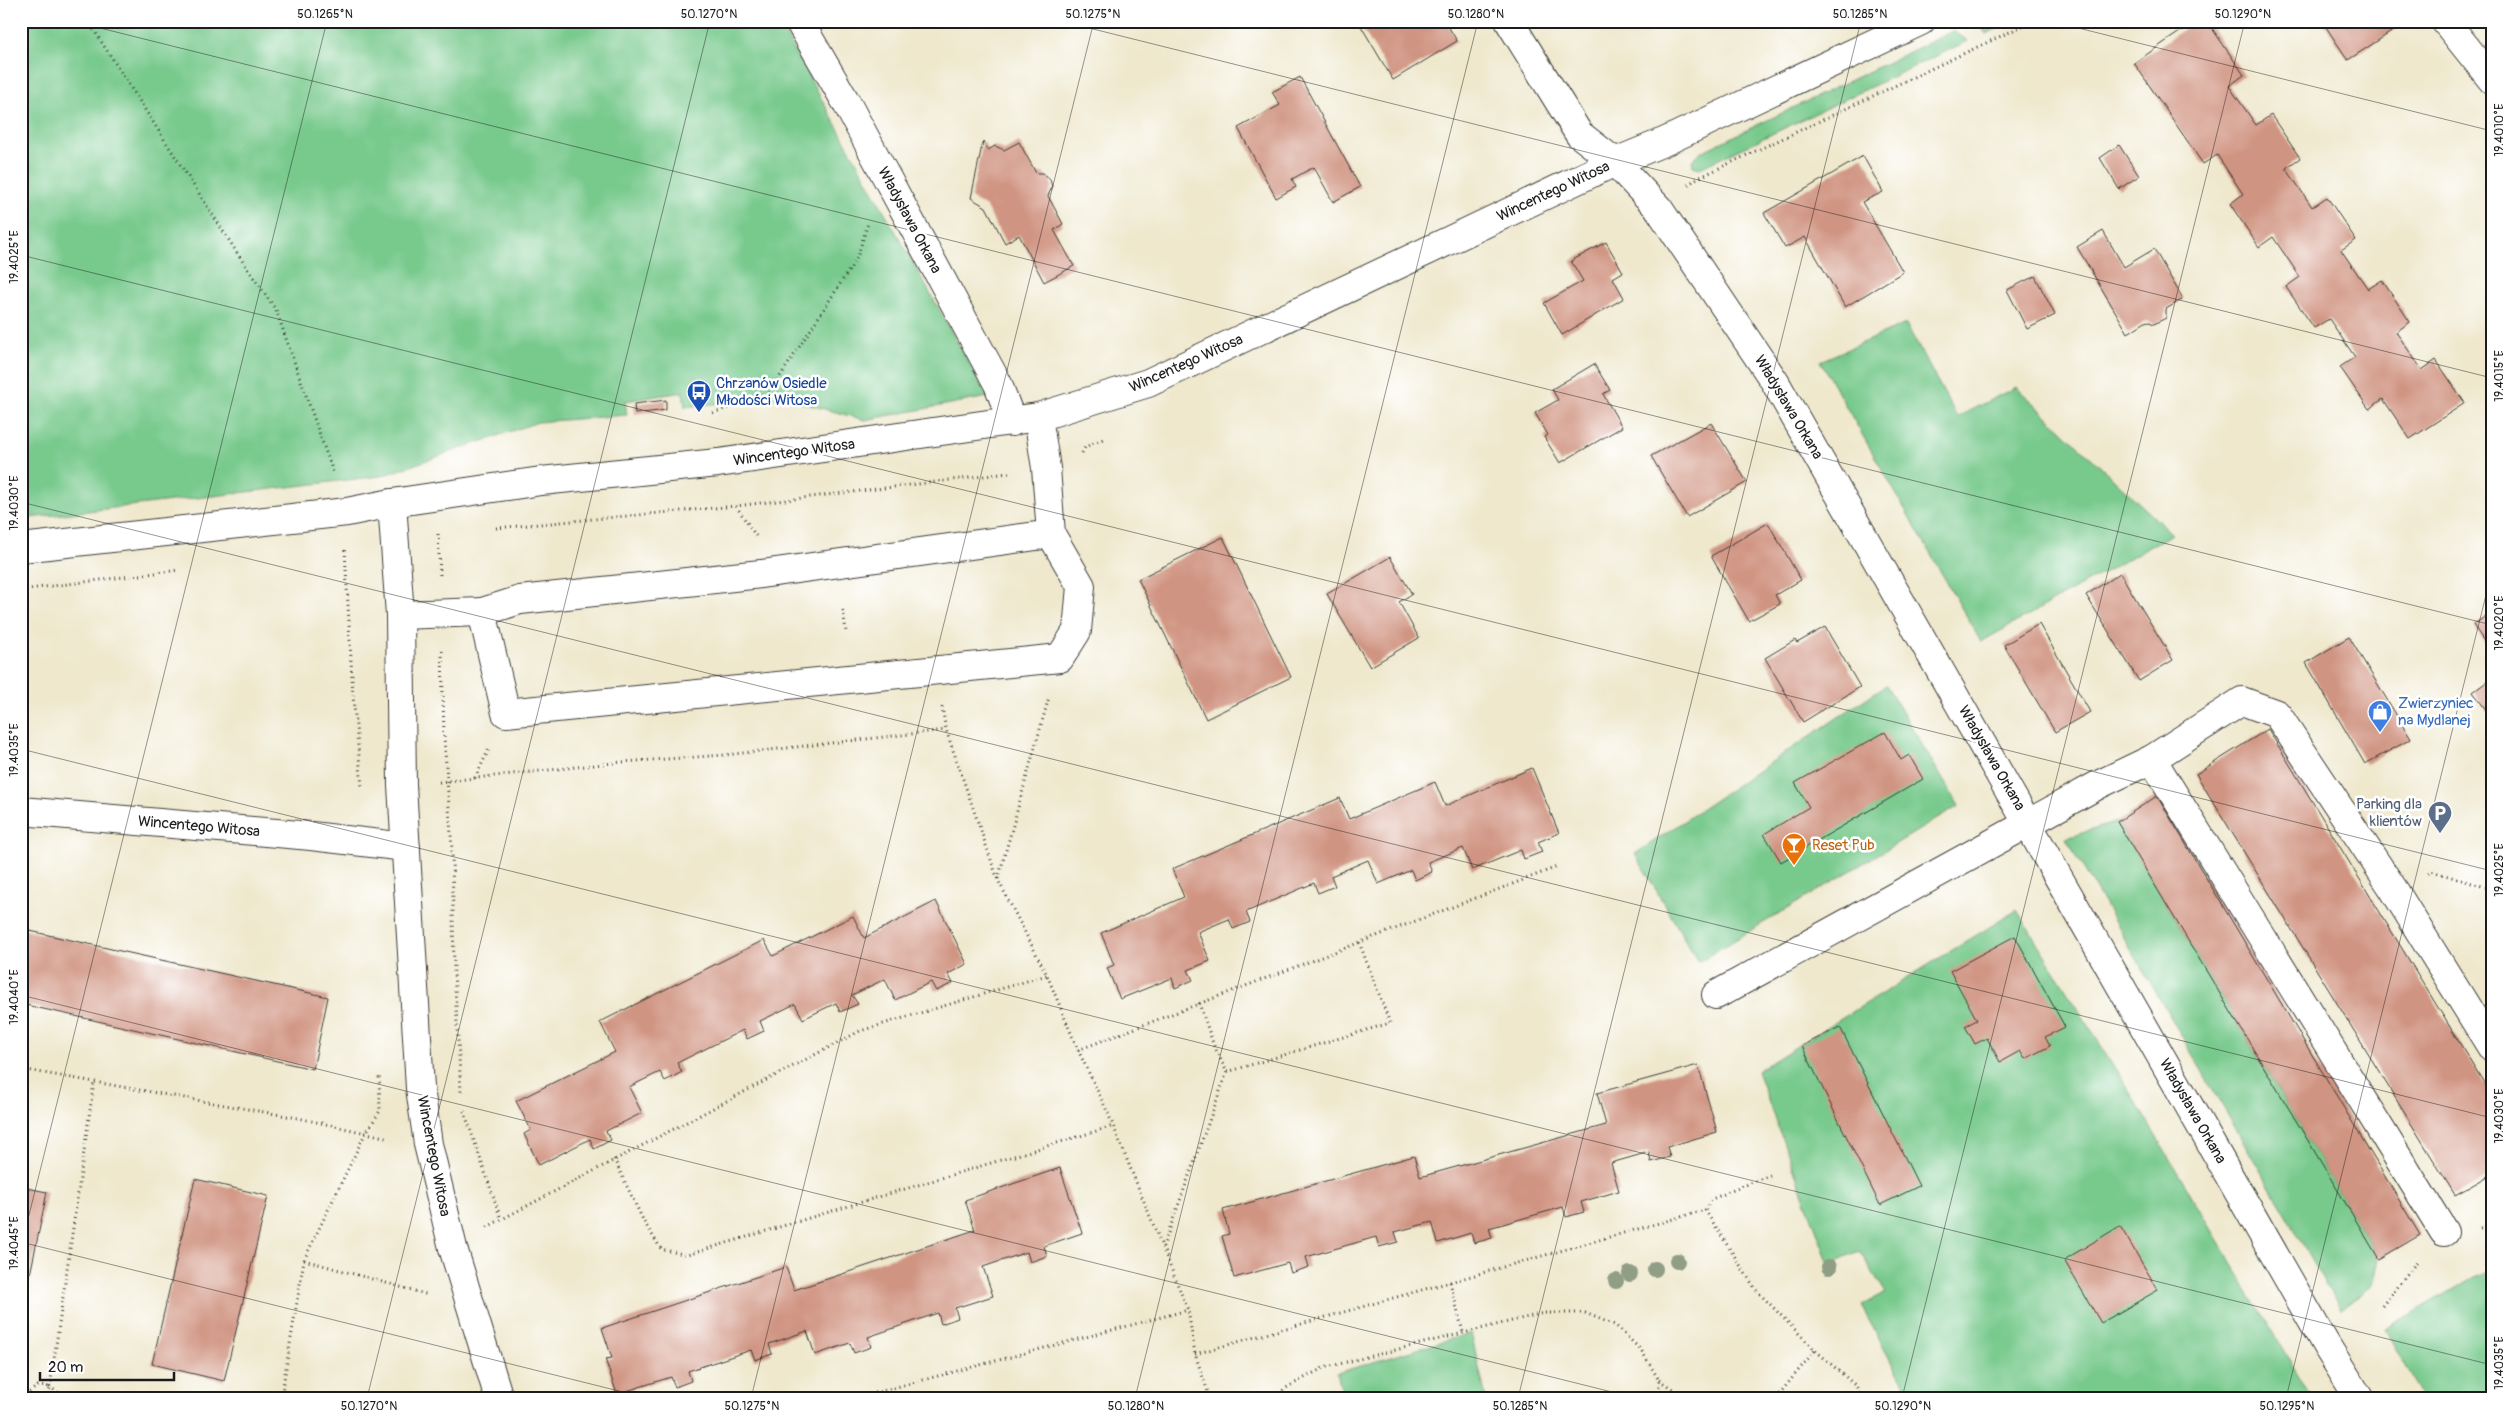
<svg xmlns="http://www.w3.org/2000/svg" width="2513" height="1419" font-family="Pangolin,sans-serif">
	<rect width="100%" height="100%" fill="#fff"/>
	<filter id="ink" filterUnits="userSpaceOnUse"><feTurbulence type="fractalNoise" baseFrequency=".02" numOctaves="2"/><feDisplacementMap in="SourceGraphic" scale="10" xChannelSelector="R" yChannelSelector="G"/><feConvolveMatrix kernelMatrix="1 2 1 2 8 2 1 2 1" color-interpolation-filters="sRGB"/></filter>
	<filter id="wash" filterUnits="userSpaceOnUse"><feTurbulence type="fractalNoise" baseFrequency=".0096" numOctaves="4" result="noise"/><feDisplacementMap in="SourceGraphic" scale="20" xChannelSelector="R" yChannelSelector="G"/><feGaussianBlur stdDeviation="1.12" result="paint"/><feColorMatrix in="noise" values="0 0 0 0 0 0 0 0 0 0 0 0 0 0 0 0 0 1.4 0 .05"/><feComposite in="paint" operator="in"/></filter>
	<g filter="url(#wash)">
		<rect width="100%" height="100%" fill="#efe8cd"/>
		<!-- green -->
		<g fill="#77c98c" stroke="#4a7254">
			<path d="M21,21H778L988,397L865,420L780,397L685,407L683,392L625,401L627,415L538,422L381,476L21,519Z"/>
			<path d="M1984,21H2013L1986,34L1982,28Z"/>
			<path d="M1953,31L1968,41L1700,168L1693,166L1692,160L1701,152Z"/>
			<path d="M1906,324L1957,417L2016,387L2172,534L1981,642L1820,361Z"/>
			<path d="M1886,685L1959,806L1698,962L1635,854Z"/>
			<path d="M2117,822L2379,1259L2373,1285L2341,1309L2066,838Z"/>
			<path d="M2017,910L2129,1091L2312,1398H1912L1861,1306L1886,1293L1859,1251L1829,1264L1757,1071Z"/>
			<path d="M2492,1270V1398H2422L2385,1329L2474,1277Z"/>
			<path d="M1471,1333L1486,1398H1344L1337,1373Z"/>
		</g>
		<g id="blocks">
			<!-- building -->
			<g fill="#d09482">
				<path d="M1358,21H1445L1457,41L1393,80Z"/>
				<path d="M2196,21H2207L2244,75L2229,86L2256,125L2271,115L2300,158L2286,168L2312,207L2327,197L2356,240L2341,250L2368,289L2382,280L2410,322L2396,332L2422,370L2436,360L2465,403L2410,439L2383,399L2369,409L2340,367L2355,357L2329,319L2314,328L2286,287L2300,277L2273,237L2259,247L2230,204L2243,194L2217,155L2203,164L2134,63Z"/>
				<path d="M2322,21H2400L2402,25L2348,60Z"/>
				<path d="M1300,77L1360,187L1333,202L1314,167L1292,179L1296,187L1276,198L1238,128L1280,105L1272,92Z"/>
				<path d="M983,141L988,150L995,146L1004,150L1019,142L1036,173H1043L1050,179L1052,187L1048,196L1063,224L1054,230L1074,266L1044,282L1019,235L1005,243L986,207L971,198Z"/>
				<path d="M2119,145L2139,176L2119,189L2100,158Z"/>
				<path d="M1863,156L1883,192L1862,202L1903,272L1845,307L1805,237L1785,248L1764,213Z"/>
				<path d="M2103,231L2124,267L2154,249L2183,299L2166,309V318L2154,324L2147,321L2128,333L2077,247Z"/>
				<path d="M1606,242L1623,272L1613,278L1624,298L1562,335L1544,303L1583,281L1571,261Z"/>
				<path d="M2035,276L2055,315L2027,329L2007,290Z"/>
				<path d="M1594,364L1610,390L1603,394L1622,427L1560,463L1544,437L1548,435L1535,413L1558,400L1552,389Z"/>
				<path d="M666,400V410L635,414L634,404Z"/>
				<path d="M1711,423L1747,482L1687,517L1651,456Z"/>
				<path d="M1768,523L1801,580L1775,595L1780,604L1749,621L1711,556Z"/>
				<path d="M1223,537L1291,677L1206,719L1138,579Z"/>
				<path d="M1390,557L1412,594L1399,602L1419,638L1370,667L1327,594Z"/>
				<path d="M2120,573L2173,660L2139,681L2086,595Z"/>
				<path d="M2492,612V653L2473,625Z"/>
				<path d="M2039,624L2090,712L2055,732L2004,645Z"/>
				<path d="M1825,627L1860,687L1803,722L1765,658L1795,640L1797,643Z"/>
				<path d="M2349,637L2411,739L2365,764L2306,663Z"/>
				<path d="M2492,678V718L2473,692Z"/>
				<path d="M2268,729L2492,1096V1174L2455,1195L2196,774Z"/>
				<path d="M1885,732L1901,760L1909,755L1923,779L1781,862L1764,834L1809,807L1795,783Z"/>
				<path d="M1532,768L1559,833L1538,842L1542,852L1524,859L1521,850L1472,870L1463,848L1428,862L1432,872L1415,880L1411,870L1378,884L1368,860L1331,876L1335,886L1318,893L1314,883L1246,912L1250,922L1233,929L1229,919L1198,932L1210,961L1188,970L1193,980L1175,988L1172,978L1120,999L1107,968L1114,965L1101,933L1184,897L1172,869L1340,798L1349,819L1435,782L1445,806Z"/>
				<path d="M2157,796L2420,1235L2379,1259L2117,822Z"/>
				<path d="M936,901L967,964L948,974L953,983L936,991L931,982L895,1000L885,979L852,995L858,1004L840,1012L836,1003L803,1019L795,1004L760,1021L764,1031L747,1039L743,1030L677,1063L682,1072L665,1081L660,1072L629,1087L642,1113L606,1131L611,1140L594,1149L590,1139L539,1165L524,1134L531,1130L516,1101L615,1052L600,1022L764,940L773,956L853,916L864,938Z"/>
				<path d="M21,929L328,997L313,1069L21,1004Z"/>
				<path d="M2015,936L2065,1027L2045,1037L2050,1046L2025,1059L2020,1051L2000,1062L1987,1038L1975,1044L1965,1026L1977,1020L1950,971Z"/>
				<path d="M1840,1027L1919,1186L1880,1205L1802,1046Z"/>
				<path d="M1698,1065L1717,1132L1667,1147L1670,1157L1651,1162L1649,1152L1611,1163L1619,1191L1581,1202L1584,1212L1566,1217L1563,1207L1489,1228L1492,1238L1474,1243L1471,1233L1438,1243L1432,1222L1395,1232L1398,1242L1379,1247L1376,1237L1306,1257L1309,1267L1291,1273L1288,1263L1234,1278L1222,1236L1229,1234L1223,1210L1414,1156L1420,1177L1606,1125L1597,1093Z"/>
				<path d="M1060,1168L1082,1233L1044,1246L1047,1256L1030,1262L1027,1252L983,1267L993,1296L955,1308L958,1318L941,1324L938,1313L868,1337L871,1347L854,1353L850,1343L815,1355L807,1331L769,1344L772,1354L755,1360L751,1350L688,1371L691,1381L675,1387L671,1377L617,1394L605,1359L612,1358L602,1328L786,1267L794,1290L975,1230L965,1200Z"/>
				<path d="M195,1179L268,1196L224,1381L152,1364Z"/>
				<path d="M21,1187L47,1192L22,1314H21Z"/>
				<path d="M2120,1226L2158,1290L2101,1323L2064,1260Z"/>
			</g>
		</g>
	</g>
	<g filter="url(#ink)">
		<use href="#blocks" fill-opacity="0" stroke="#3c3b37" stroke-width="1"/>
		<g fill="none" stroke-linecap="round" stroke-linejoin="round">
			<defs>
				<g id="minor">
					<path d="M799,21L846,102L998,384L1012,422"/>
					<path d="M1509,21L1579,134L1615,162L1659,209L1775,382L2326,1345L2359,1398"/>
					<path d="M2445,21L2492,80"/>
					<path d="M392,503L400,615L402,785L420,1088L428,1144L453,1248L499,1398"/>
					<path d="M21,548L347,512L392,503L541,481L718,463L1038,417L1148,383L1615,162L1666,141L1921,21"/>
					<path d="M482,612L506,713L1060,658L1077,631L1081,586L1051,534"/>
					<path d="M400,615L482,612L520,600L761,574L1051,534L1046,468L1038,417"/>
					<path d="M2152,759L2444,1232"/>
					<path d="M21,811L311,836L406,847"/>
					<path d="M1716,995L2098,785L2152,759L2242,701L2277,714L2394,890L2492,1048"/>
				</g>
			</defs>
			<!-- minor casing -->
			<use href="#minor" stroke="#3c3b37" stroke-width="30"/>
			<!-- path -->
			<g stroke="#3c3b37" stroke-width="3" stroke-dasharray="1 4" stroke-linecap="butt">
				<path d="M88,21L243,262L276,310L334,475"/>
				<path d="M1688,185L1696,179L2033,21"/>
				<path d="M713,413L768,395L857,258L868,223"/>
				<path d="M1082,453L1085,447L1103,439"/>
				<path d="M736,506L756,536"/>
				<path d="M496,528L736,506L1009,473"/>
				<path d="M438,534L440,575"/>
				<path d="M345,550L353,696L362,786"/>
				<path d="M21,590L179,570"/>
				<path d="M843,610L846,631"/>
				<path d="M442,651L444,737L452,849L454,971L461,1092"/>
				<path d="M942,707L946,730L998,880L1047,975L1078,1050L1108,1113L1188,1310L1195,1354L1210,1398"/>
				<path d="M475,778L490,747"/>
				<path d="M439,782L622,762L725,755L946,730"/>
				<path d="M2428,873L2431,871L2492,889"/>
				<path d="M998,879L1049,697"/>
				<path d="M1199,1003L1214,1046L1227,1072L1390,1023L1359,942"/>
				<path d="M1078,1050L1557,867"/>
				<path d="M21,1069L298,1118L389,1138"/>
				<path d="M464,1111L501,1219"/>
				<path d="M614,1159L644,1222L661,1249L687,1255L1113,1126"/>
				<path d="M1705,1210L1756,1290L1815,1350L1856,1386L1863,1398"/>
				<path d="M487,1227L860,1031L1047,975"/>
				<path d="M2480,1229L2492,1226"/>
				<path d="M1163,1247L1227,1072"/>
				<path d="M304,1260L429,1295"/>
				<path d="M1450,1282L1463,1332"/>
				<path d="M2382,1306L2419,1259"/>
				<path d="M1195,1354L1705,1210L1712,1199L1770,1175"/>
				<path d="M1659,1380L1686,1398"/>
				<path d="M21,1398L38,1386L50,1387L49,1398"/>
				<path d="M83,1398L57,1392L50,1387L94,1082"/>
				<path d="M281,1398L304,1260L365,1134L380,1111L379,1074"/>
				<path d="M855,1398L1188,1310"/>
				<path d="M1276,1398L1284,1389L1323,1368L1544,1313H1585L1615,1325L1641,1350L1659,1380V1398"/>
				<path d="M1776,1398L1815,1350"/>
			</g>
			<!-- minor -->
			<use href="#minor" stroke="#fff" stroke-width="28"/>
		</g>
		<!-- trees -->
		<g fill="#8f9e84">
			<circle cx="1677" cy="1261" r="8"/>
			<circle cx="1829" cy="1267" r="8"/>
			<circle cx="1655" cy="1269" r="8"/>
			<circle cx="1630" cy="1274" r="8"/>
			<circle cx="1616" cy="1281" r="8"/>
		</g>
	</g>
	<!-- ticks -->
	<path fill="none" stroke="#1c1c1c" stroke-width="1" stroke-opacity="0.45" d="M72,21L2492,625M1061,21L2492,378M2050,21L2492,131M21,255L2492,871M21,502L2492,1118M21,749L2492,1365M21,995L1636,1398M21,1242L647,1398M21,1247L327,21M367,1398L710,21M751,1398L1094,21M1135,1398L1478,21M1518,1398L1861,21M1902,1398L2245,21M2286,1398L2492,571"/>
	<!-- icons -->
	<defs>
		<symbol id="bus-pin" viewBox="-11 -11 22 30"><path d="M0 17L-7.5 6A9.5 9.5 0 1 1 7.5 6Z" fill="#1a4fb4" stroke="#fff"/><path d="M-5-6H5V4H4V6H2V4H-2V6H-4V4H-5ZM-3.5-4V0h7V-4ZM-3.5 1.2v1.5H-2V1.2ZM2 1.2v1.5H3.5V1.2Z" fill="#fff"/></symbol>
		<symbol id="shop-pin" viewBox="-11 -11 22 30"><path d="M0 17L-7.5 6A9.5 9.5 0 1 1 7.5 6Z" fill="#3f7fe0" stroke="#fff"/><path d="M-5-2.5h2.3a2.7 3.5 0 0 1 5.4 0H5L5.5 6h-11ZM-1.5-2.5h3a1.5 2.3 0 0 0-3 0Z" fill="#fff"/></symbol>
		<symbol id="parking-pin" viewBox="-11 -11 22 30"><path d="M0 17L-7.5 6A9.5 9.5 0 1 1 7.5 6Z" fill="#5c6f8a" stroke="#fff"/><path d="M-3.5-5.5H1a3.5 3.5 0 0 1 0 7H-1V5.5H-3.5ZM-1-3.4V-.6H.8a1.4 1.4 0 0 0 0-2.8Z" fill="#fff"/></symbol>
		<symbol id="bar-pin" viewBox="-11 -11 22 30"><path d="M0 17L-7.5 6A9.5 9.5 0 1 1 7.5 6Z" fill="#e8710a" stroke="#fff"/><path d="M-6-5H6L.8 .8V4.5H3.5V6h-7V4.5H-.8V.8Z" fill="#fff"/></symbol>
	</defs>
	<g fill-rule="evenodd">
		<use href="#bus-pin" x="685" y="378" width="28" height="38"/>
		<use href="#shop-pin" x="2366" y="698" width="28" height="38"/>
		<use href="#parking-pin" x="2426" y="799" width="28" height="38"/>
		<use href="#bar-pin" x="1780" y="831" width="28" height="38"/>
	</g>
	<g text-anchor="middle" stroke-width="5" stroke-linejoin="round" paint-order="stroke">
		<!-- street labels -->
		<g font-size="15" fill="#1c1c1c" stroke="#fff">
			<text transform="translate(1553 191) rotate(-25)" y="5">Wincentego Witosa</text>
			<text transform="translate(910 220) rotate(62)" y="5">Władysława Orkana</text>
			<text transform="translate(1186 363) rotate(-24)" y="5">Wincentego Witosa</text>
			<text transform="translate(1789 407) rotate(59)" y="5">Władysława Orkana</text>
			<text transform="translate(794 452) rotate(-8)" y="5">Wincentego Witosa</text>
			<text transform="translate(1992 758) rotate(60)" y="5">Władysława Orkana</text>
			<text transform="translate(199 826) rotate(5)" y="5">Wincentego Witosa</text>
			<text transform="translate(2193 1111) rotate(60)" y="5">Władysława Orkana</text>
			<text transform="translate(434 1156) rotate(79)" y="5">Wincentego Witosa</text>
		</g>
		<!-- transit labels -->
		<g font-size="15" fill="#164399" stroke="#fff" text-anchor="start">
			<text x="716" y="388">Chrzanów Osiedle<tspan x="716" dy="17">Młodości Witosa</tspan></text>
		</g>
		<!-- shop labels -->
		<g font-size="15" fill="#366cbe" stroke="#fff" text-anchor="start">
			<text x="2398" y="708">Zwierzyniec<tspan x="2398" dy="17">na Mydlanej</tspan></text>
		</g>
		<!-- service labels -->
		<g font-size="15" fill="#4e5e75" stroke="#fff" text-anchor="end">
			<text x="2422" y="809">Parking dla<tspan x="2422" dy="17">klientów</tspan></text>
		</g>
		<!-- food labels -->
		<g font-size="15" fill="#c56008" stroke="#fff" text-anchor="start">
			<text x="1812" y="850">Reset Pub</text>
		</g>
	</g>
	<!-- margin -->
	<rect width="2513" height="1419" fill="none" stroke="#fff" stroke-width="55"/>
	<!-- scale -->
	<path d="M40 1372v8h134v-8" fill="none" stroke="#1c1c1c" stroke-width="2.5"/>
	<text x="48" y="1372" font-size="15" fill="#1c1c1c" stroke="#ffffff" stroke-width="4" paint-order="stroke">20 m</text>
	<rect x="28" y="28" width="2458" height="1364" fill="none" stroke="#1c1c1c" stroke-width="2"/>
	<g font-size="12" text-anchor="middle" fill="#1c1c1c">
		<text x="325" y="18">50.1265°N</text>
		<text x="709" y="18">50.1270°N</text>
		<text x="1093" y="18">50.1275°N</text>
		<text x="1476" y="18">50.1280°N</text>
		<text x="1860" y="18">50.1285°N</text>
		<text x="2243" y="18">50.1290°N</text>
		<text transform="translate(2499 130) rotate(-90)" y="4">19.4010°E</text>
		<text transform="translate(14 257) rotate(-90)" y="4">19.4025°E</text>
		<text transform="translate(2499 376) rotate(-90)" y="4">19.4015°E</text>
		<text transform="translate(14 503) rotate(-90)" y="4">19.4030°E</text>
		<text transform="translate(2499 623) rotate(-90)" y="4">19.4020°E</text>
		<text transform="translate(14 750) rotate(-90)" y="4">19.4035°E</text>
		<text transform="translate(2499 870) rotate(-90)" y="4">19.4025°E</text>
		<text transform="translate(14 997) rotate(-90)" y="4">19.4040°E</text>
		<text transform="translate(2499 1116) rotate(-90)" y="4">19.4030°E</text>
		<text transform="translate(14 1243) rotate(-90)" y="4">19.4045°E</text>
		<text transform="translate(2499 1363) rotate(-90)" y="4">19.4035°E</text>
		<text x="369" y="1410">50.1270°N</text>
		<text x="752" y="1410">50.1275°N</text>
		<text x="1136" y="1410">50.1280°N</text>
		<text x="1520" y="1410">50.1285°N</text>
		<text x="1903" y="1410">50.1290°N</text>
		<text x="2287" y="1410">50.1295°N</text>
	</g>
</svg>
